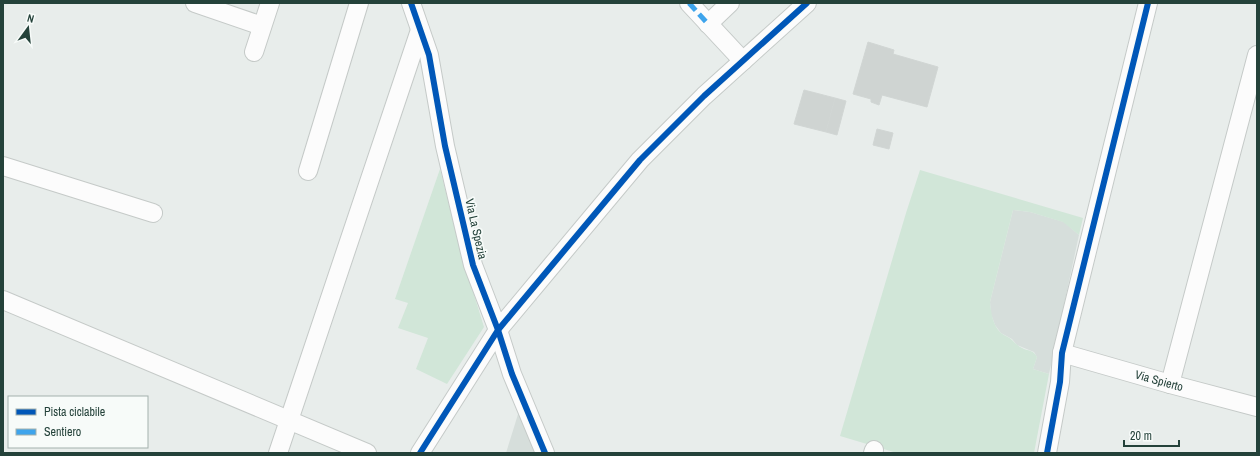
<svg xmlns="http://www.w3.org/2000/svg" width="1260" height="456" font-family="'Archivo Narrow',sans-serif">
	<rect width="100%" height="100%" fill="#e8edeb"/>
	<!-- built -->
	<g fill="#d6dedb">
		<path d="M1013,210L1030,212L1064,222L1079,235L1049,374L1033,369L1037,357L1034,352L1017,345L1012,339L1001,333L995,325L991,314L990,302Z"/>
		<path d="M519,411L536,453H506Z"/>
	</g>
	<!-- green -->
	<g fill="#d1e6d8">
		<path d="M440,169L460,249L484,327L447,384L416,369L428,338L398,328L408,303L395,299Z"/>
		<path d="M920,170L1083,218L1079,235L1063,222L1030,212L1013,210L990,302C991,313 993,326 1001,333C1005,336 1009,337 1012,340C1016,344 1019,347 1024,349C1030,351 1034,351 1037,357L1033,369L1049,374L1034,453H897L840,436L906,213Z"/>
	</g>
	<!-- building -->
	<g fill="#cfd4d2" stroke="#d1d6d4">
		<path d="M868,42L894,50L893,54L938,67L927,107L882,95L879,105L871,102V99L853,94Z"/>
		<path d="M804,90L835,98L826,132L794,124Z"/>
		<path d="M835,98L846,101L837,135L826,132Z"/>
		<path d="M877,129L893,133L889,149L873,145Z"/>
	</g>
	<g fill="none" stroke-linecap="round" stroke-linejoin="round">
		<defs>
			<g id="street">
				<path d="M195,3L262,26"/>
				<path d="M411,3L429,55L445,146L473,265L498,330L512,374L545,453"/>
				<path d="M689,3L743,61"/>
				<path d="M708,24L730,3"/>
				<path d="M254,52L270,3"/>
				<path d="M3,166L153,213"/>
				<path d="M308,171L359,3"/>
				<path d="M3,300L367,453"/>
				<path id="s1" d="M1062,353L1170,384L1257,407"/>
				<path d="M1170,384L1257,55"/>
				<path d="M278,453L420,30"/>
				<path d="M420,453L498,330L553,264L640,160L704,96L807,3"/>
				<path d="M873,453L874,450"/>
				<path d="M1047,453L1060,382L1062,353L1148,3"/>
			</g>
		</defs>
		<!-- street casing -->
		<use href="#street" stroke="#c5cac8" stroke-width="20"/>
		<!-- street -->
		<use href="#street" stroke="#fcfcfc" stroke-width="18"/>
		<!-- quiet -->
		<path stroke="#3ea4ec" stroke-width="5" stroke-dasharray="10 5" stroke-linecap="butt" d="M689,3L708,24"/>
		<defs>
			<g id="cycleway">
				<path d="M411,3L429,55L445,146L473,265L498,330L512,374L545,453"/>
				<path d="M420,453L498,330L553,264L640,160L704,96L807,3"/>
				<path d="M1047,453L1060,382L1062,353L1148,3"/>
			</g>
		</defs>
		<!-- cycleway casing -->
		<use href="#cycleway" stroke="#f7fbf9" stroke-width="8"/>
		<!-- cycleway -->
		<use href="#cycleway" stroke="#0057b8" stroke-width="6"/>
	</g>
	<g text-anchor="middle" stroke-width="3.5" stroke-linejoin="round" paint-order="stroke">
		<!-- street labels -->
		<g font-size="12" fill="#24423a" stroke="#f7fbf9">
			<text transform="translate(476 229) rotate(77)" y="4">Via La Spezia</text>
			<text dy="4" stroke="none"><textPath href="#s1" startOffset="101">Via Spierto</textPath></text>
		</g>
	</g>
	<!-- border -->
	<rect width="1260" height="456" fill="none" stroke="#24423a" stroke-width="8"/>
	<!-- legend -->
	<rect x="8" y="396" width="140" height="52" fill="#f7fbf9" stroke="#a3b1ad"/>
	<rect x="16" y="409" width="20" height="6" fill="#0057b8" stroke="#a3b1ad"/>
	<text x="44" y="416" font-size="12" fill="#24423a">Pista ciclabile</text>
	<rect x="16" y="429" width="20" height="6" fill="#3ea4ec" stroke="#a3b1ad"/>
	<text x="44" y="436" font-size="12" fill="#24423a">Sentiero</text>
	<!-- north arrow -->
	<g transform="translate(28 28) rotate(15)" stroke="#f7fbf9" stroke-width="3" paint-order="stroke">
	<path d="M0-3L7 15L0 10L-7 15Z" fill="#24423a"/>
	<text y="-6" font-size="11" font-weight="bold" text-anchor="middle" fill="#24423a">N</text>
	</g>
	<!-- scale -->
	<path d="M1124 440v6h55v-6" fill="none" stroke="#24423a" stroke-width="2"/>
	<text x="1130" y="440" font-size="12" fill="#24423a" stroke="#f7fbf9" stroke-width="3" paint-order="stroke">20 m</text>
</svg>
